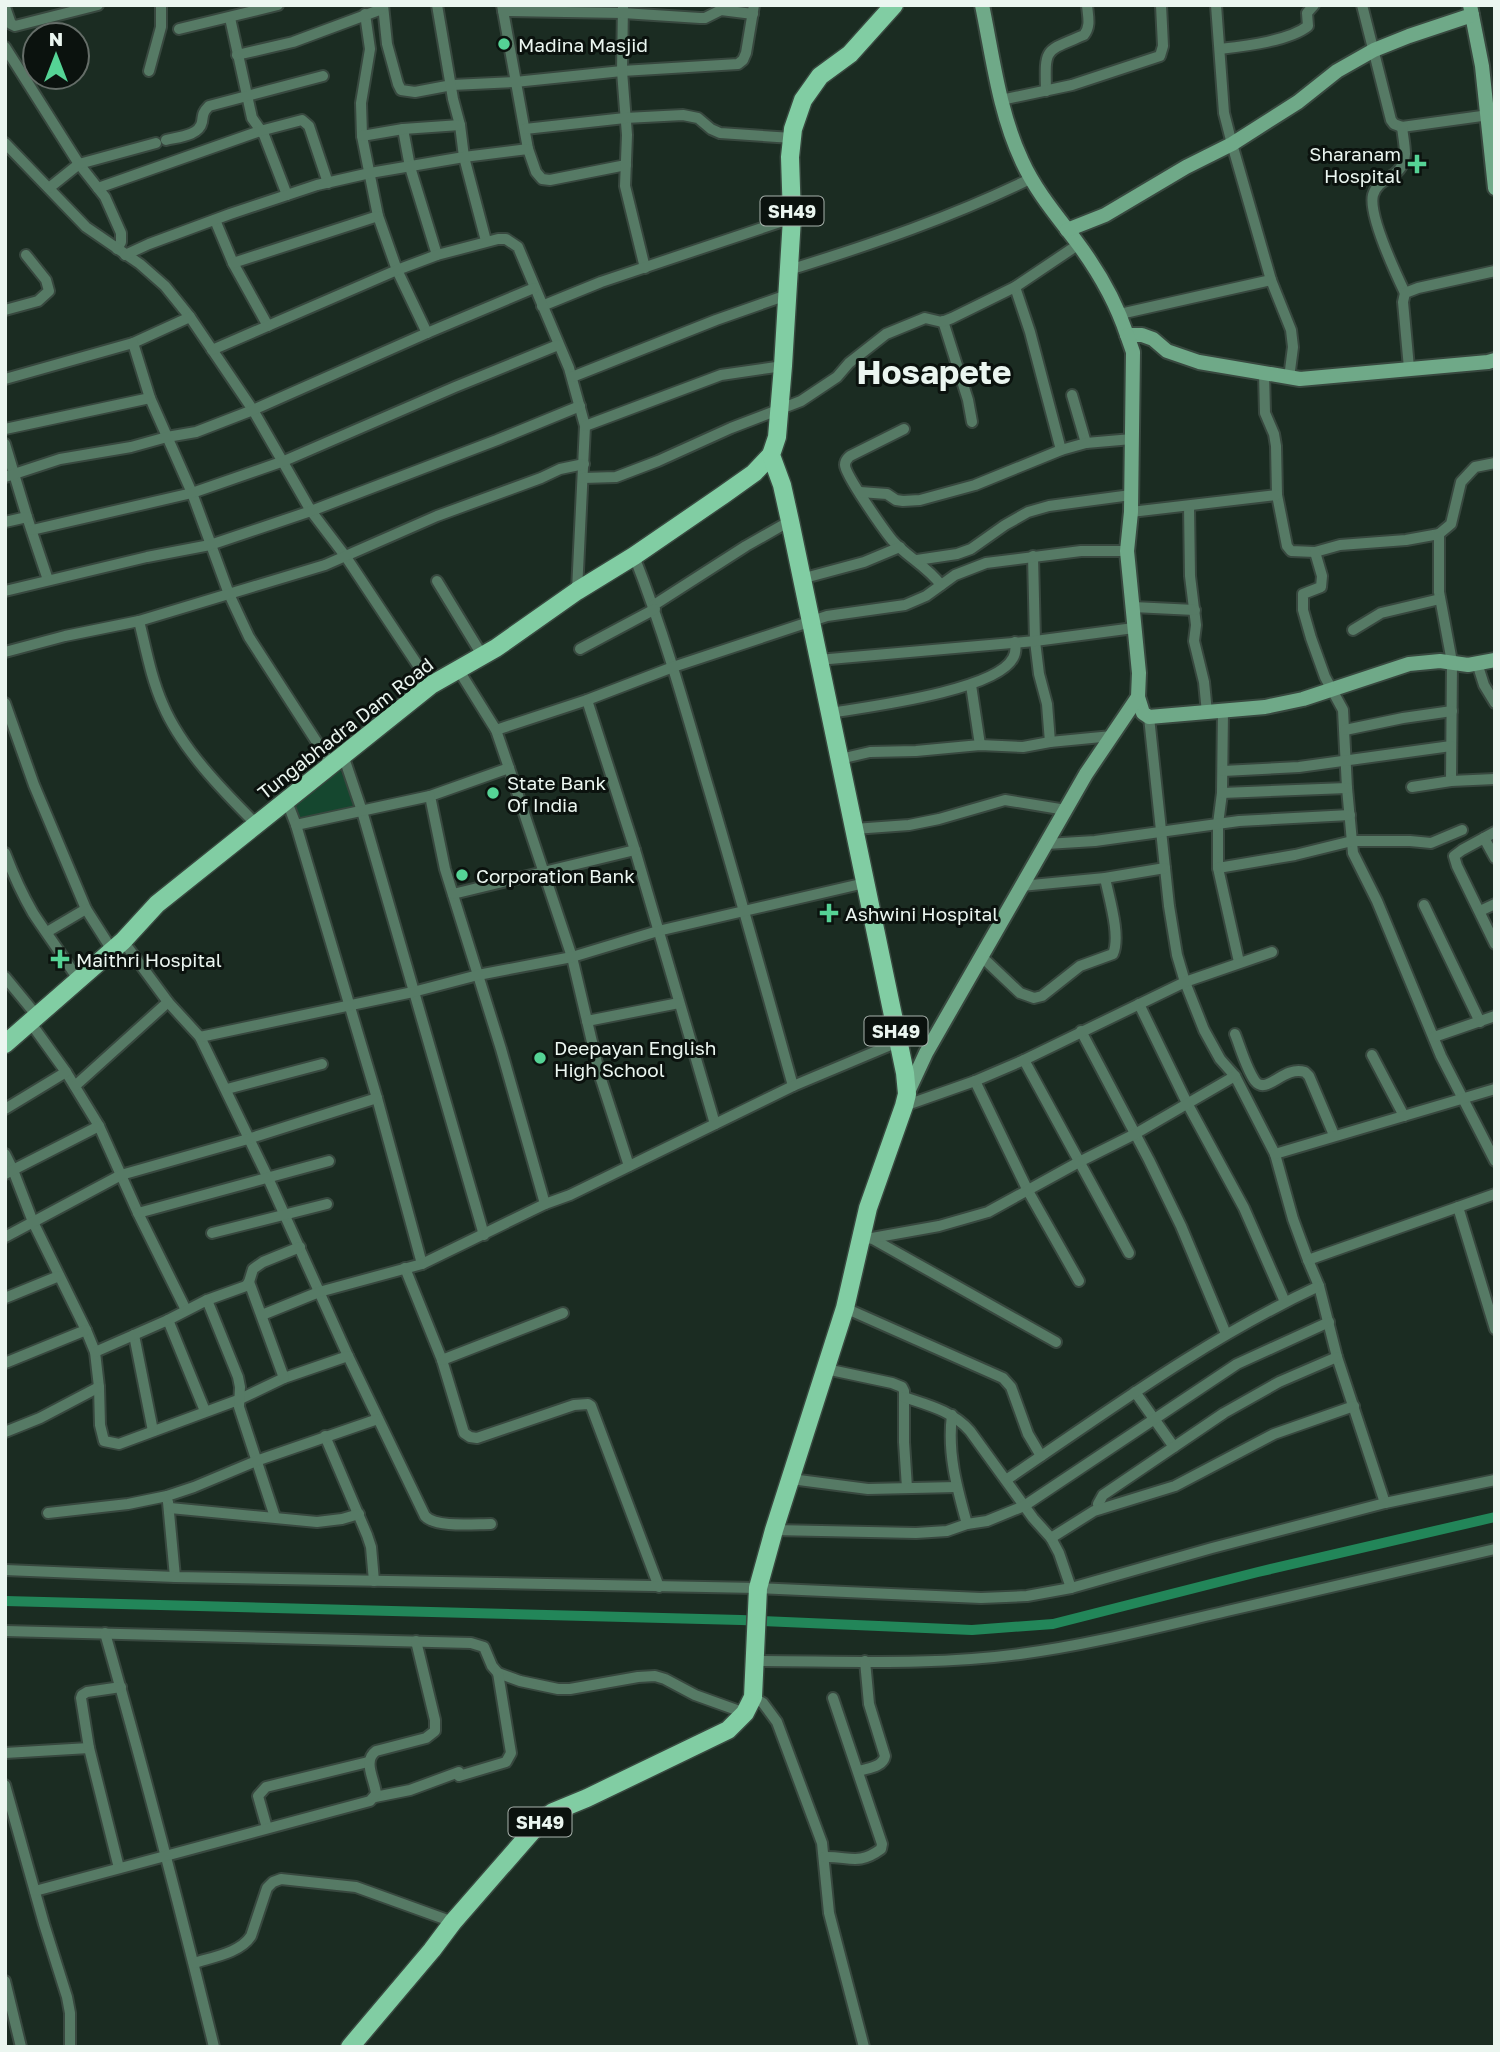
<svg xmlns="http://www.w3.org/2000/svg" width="1500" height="2052" font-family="'Golos Text',sans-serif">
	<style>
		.green { fill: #15472f }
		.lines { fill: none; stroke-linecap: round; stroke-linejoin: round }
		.canal { stroke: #228659; stroke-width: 10 }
		.street-casing { stroke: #38483f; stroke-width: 14 }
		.secondary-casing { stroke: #38483f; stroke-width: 18 }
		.primary-casing { stroke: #38483f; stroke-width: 21 }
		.street { stroke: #567a65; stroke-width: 10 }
		.secondary { stroke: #6fa988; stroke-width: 14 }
		.primary { stroke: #81cda3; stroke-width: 18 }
		.poi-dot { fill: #55d395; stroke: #0b120e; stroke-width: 2.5 }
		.labels { text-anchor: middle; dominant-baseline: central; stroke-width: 6; stroke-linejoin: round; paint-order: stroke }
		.shield { fill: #0b120e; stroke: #a8b2ac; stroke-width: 2 }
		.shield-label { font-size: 18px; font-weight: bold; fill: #ebf6f0 }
		.poi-label { font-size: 19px; fill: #ebf6f0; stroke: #0b120e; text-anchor: start }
		.street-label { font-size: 19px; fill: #ebf6f0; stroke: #0b120e }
		.town-label { font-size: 33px; font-weight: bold; fill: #ebf6f0; stroke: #0b120e }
	</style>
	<rect width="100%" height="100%" fill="#1b2c22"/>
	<polygon class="green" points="339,767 357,808 301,821 295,806"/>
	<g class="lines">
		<polyline class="canal" points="5,1601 741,1620 972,1630 1053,1624 1258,1572 1495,1517"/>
		<g class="street-casing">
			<g id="street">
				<polyline points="383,5 387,44 398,84 401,90 415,92 452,85 515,82 622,71 738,64 743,60 746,53 754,5"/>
				<polyline points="437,5 453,99 460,125 464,157 486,241"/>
				<polyline points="502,5 528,149 536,172 542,179 550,180 626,165"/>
				<polyline points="623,5 622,71 627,135 625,186 645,268"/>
				<polyline points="1216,5 1224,113 1232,144 1271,280 1291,330 1293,347 1289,378"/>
				<polyline points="1362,5 1391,120 1394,124 1402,127 1489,115"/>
				<polyline points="5,7 11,24 15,26 98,5"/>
				<polyline points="503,11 623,13 700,18 705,18 721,10 753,14"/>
				<polyline points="365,14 370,49 361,103 362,136 378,216 397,270 427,333"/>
				<polyline points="230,18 252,118 264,135 287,195"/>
				<polyline points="179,29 278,5"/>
				<polyline points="5,47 79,164 105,197 121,233 121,242 117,249"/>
				<path d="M1220,49c25,-3 69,-8 88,-23l-1,-13 7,-8"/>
				<polyline points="237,55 293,42 382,9"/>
				<polyline points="149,71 161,27 161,5"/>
				<path d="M1046,91c-1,-44 -2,-39 38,-56 7,-9 4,-18 3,-30"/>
				<polyline points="1001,100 1072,85 1160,56 1163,46 1161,5"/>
				<path d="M1402,127c1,9 3,18 3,27 -2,26 -26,21 -32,41 -5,20 23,79 32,98"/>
				<polyline points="403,129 410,167 437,255"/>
				<polyline points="525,129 625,118 683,115 698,118 711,129 720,133 792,138"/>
				<polyline points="362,136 403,129 460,125"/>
				<path d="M166,140c12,-3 33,-4 36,-18 1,-8 1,-10 7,-16l114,-30"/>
				<polyline points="5,143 86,227 140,264 165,286 190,317 253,410 311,511 346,557 431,685"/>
				<polyline points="49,188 79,164 156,143"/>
				<polyline points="98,188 260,131 302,120 309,126 328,183"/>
				<polyline points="215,220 233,263 268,326"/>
				<polyline points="125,255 149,244 230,214 317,185 370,173 464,157 528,149"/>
				<polyline points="233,263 378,216"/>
				<path d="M789,270c84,-26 163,-53 243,-92"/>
				<polyline points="1015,287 1030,332 1061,450"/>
				<polyline points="542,306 601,282 792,218"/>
				<polyline points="5,310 38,301 49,291 46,280 26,255"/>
				<polyline points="1120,314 1271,280"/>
				<polyline points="943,321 968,400 972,422"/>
				<polyline points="212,350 397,270 437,255 498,239 506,239 518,247 569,368 585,426 577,591"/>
				<polyline points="1409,368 1403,302 1405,293 1418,288 1495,271"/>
				<polyline points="1264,373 1265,413 1274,434 1276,446 1277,495 1287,546 1291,551 1315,552 1340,545 1406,540 1439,534 1451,524 1461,482 1475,467 1495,463"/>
				<polyline points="572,377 716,320 787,295"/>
				<polyline points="5,379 133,343 190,317"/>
				<polyline points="1072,395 1086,443"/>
				<polyline points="150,398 192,493 229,594 249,637 331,764"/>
				<polyline points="585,426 721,375 783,366"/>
				<polyline points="5,429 150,398 133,343"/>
				<path d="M904,429l-54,27c-3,3 -5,4 -5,9 0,10 39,65 47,75 15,17 35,26 49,45"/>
				<polyline points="5,444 27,517 48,580"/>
				<polyline points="5,477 60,459 131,447 167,437 196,432 253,410 427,333 534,288"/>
				<polyline points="583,478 616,477 658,461 731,428 801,401 837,377 849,363 886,334 925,318 942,322 952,318 1015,287 1079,244"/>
				<polyline points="860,492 887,494 896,500 903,501 920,500 975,485 1061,450 1086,443 1132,439"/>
				<polyline points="1189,506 1190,576 1196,625 1194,641 1204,682 1207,713"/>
				<polyline points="1131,512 1277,495"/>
				<polyline points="5,522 27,517"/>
				<polyline points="32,530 192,493 284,461 455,387 558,345"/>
				<polyline points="1439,534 1439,592 1452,662 1451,781"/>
				<polyline points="1315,552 1322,576 1321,587 1303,594 1303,610 1311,638 1325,677 1343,710 1347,788 1353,853 1377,901 1441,1056 1495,1161"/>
				<path d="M634,556c28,71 49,144 70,217 31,104 60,209 89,313"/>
				<polyline points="1033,556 1035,641 1039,674 1047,704 1050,742"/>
				<polyline points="917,560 957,554 971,549 1005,525 1028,512 1049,506 1131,495"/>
				<polyline points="801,579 864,562 900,547"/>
				<polyline points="437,581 482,655"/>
				<polyline points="5,591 147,557 210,545 311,511 497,440 580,406"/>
				<polyline points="654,605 746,546 790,521"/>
				<polyline points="1133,607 1195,610"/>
				<path d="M139,621c7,28 12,57 24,84 18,43 60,86 93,119"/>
				<polyline points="1353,630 1381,613 1440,599"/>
				<polyline points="580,649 655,609"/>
				<polyline points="5,652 65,636 139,621 325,565 437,516 541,478 560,469 584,464"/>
				<polyline points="818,660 1035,641 1134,628"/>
				<polyline points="1477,663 1484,685 1495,703"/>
				<polyline points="458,669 496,730 509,768 572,957 600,1076 629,1166"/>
				<polyline points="971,685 980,745"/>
				<polyline points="587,700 635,850 715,1124"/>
				<polyline points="5,703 34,785 86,909 112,950"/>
				<polyline points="1223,711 1222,793 1218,824 1218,868 1239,962"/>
				<path d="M830,713c36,-6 166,-22 183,-55 3,-5 3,-10 2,-16"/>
				<polyline points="1149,717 1169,906 1177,955 1185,982 1204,1030 1220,1059 1235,1076 1275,1154 1293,1219 1308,1260 1319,1286 1337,1357 1385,1503"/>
				<polyline points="496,730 587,700 673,667 827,616 905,605 926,596 955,575 986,563 1081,551 1127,551"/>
				<polyline points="1345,730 1403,718 1452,711"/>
				<polyline points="343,755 362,811 484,1235"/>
				<polyline points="840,759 870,752 916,751 980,745 1023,747 1050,742 1112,736"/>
				<polyline points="509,768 430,796 445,869 501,1049 545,1204"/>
				<polyline points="1223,771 1299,767 1451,746"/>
				<polyline points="1412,787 1451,781 1495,779"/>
				<polyline points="1222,793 1347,788"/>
				<polyline points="286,799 296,825 377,1098 422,1264"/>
				<polyline points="296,825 430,796"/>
				<polyline points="854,829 909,825 939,819 1005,800 1066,810"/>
				<polyline points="1495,832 1462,850 1454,856 1457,866 1495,944"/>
				<polyline points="1484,838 1495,858"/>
				<polyline points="1046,844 1095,841 1239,821 1350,815"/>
				<path d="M5,853c8,21 17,41 28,60 15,23 31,44 46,68"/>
				<polyline points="1218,868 1295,855 1352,841 1410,841 1431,843 1462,830"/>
				<polyline points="1021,886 1105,878 1165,868"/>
				<polyline points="453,894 635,850"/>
				<polyline points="1424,905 1480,1022"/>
				<polyline points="1480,911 1495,904"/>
				<polyline points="47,932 86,909"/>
				<path d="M123,941l45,61 32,35 68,141 80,178 77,160c11,12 49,8 66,8"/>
				<path d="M982,957l38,36 14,5 8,-2 38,-30 33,-12c8,-18 -4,-56 -8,-76"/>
				<polyline points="5,977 37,1016"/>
				<polyline points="1139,1004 1187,1103 1244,1208 1285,1302"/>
				<polyline points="587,1021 679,1003"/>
				<polyline points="30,1022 66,1072 99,1126 138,1213 186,1310"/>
				<polyline points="1081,1031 1149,1160 1181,1226 1226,1334"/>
				<path d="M1235,1034c6,15 11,34 20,47 12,15 28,-16 50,-9l4,4 25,59"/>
				<polyline points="200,1037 413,992 478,975 572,957 658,931 865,883"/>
				<polyline points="1434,1037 1495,1016"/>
				<polyline points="1372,1055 1404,1116"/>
				<polyline points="1024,1060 1129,1253"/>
				<polyline points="975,1081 1028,1191 1079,1281"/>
				<polyline points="75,1086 168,1002"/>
				<polyline points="227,1089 322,1064"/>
				<polyline points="904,1106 975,1081 1024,1060 1185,982 1272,952"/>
				<polyline points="5,1109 66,1072"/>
				<polyline points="5,1154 13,1170 33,1222 86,1330 95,1352 99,1387 100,1425 104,1441 119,1444 238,1400 284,1378 348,1356"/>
				<polyline points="1275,1154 1495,1089"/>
				<polyline points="5,1174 99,1126"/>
				<polyline points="1458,1207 1495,1329"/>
				<polyline points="138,1213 329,1161"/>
				<polyline points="212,1233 327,1204"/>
				<polyline points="5,1237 121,1175 248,1139 377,1098"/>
				<polyline points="871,1238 1056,1342"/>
				<polyline points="861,1240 939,1226 988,1212 1079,1162 1135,1134 1235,1076"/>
				<polyline points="1308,1260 1495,1194"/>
				<polyline points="405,1268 442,1360 464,1433 470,1437 477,1438 574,1405 588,1404 591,1406 659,1587"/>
				<polyline points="249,1282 284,1378"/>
				<polyline points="5,1298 59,1276"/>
				<polyline points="207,1300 246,1286 249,1282 253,1269 263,1262 300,1247"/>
				<polyline points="845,1308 1003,1378 1011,1387 1028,1434 1041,1456"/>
				<polyline points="262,1315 319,1292 422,1264 545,1204 570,1195 793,1086 898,1042"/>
				<polyline points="168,1320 205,1411"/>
				<polyline points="134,1335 153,1431"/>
				<polyline points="95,1352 168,1320 207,1300 238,1377 240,1387 239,1407 275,1517"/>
				<polyline points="442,1360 563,1313"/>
				<polyline points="5,1363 86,1330"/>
				<polyline points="826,1369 892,1383 902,1387 904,1391 904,1442 907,1488"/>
				<polyline points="1135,1392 1174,1447"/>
				<path d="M904,1397c24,8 49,14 66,34l63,87 18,20 8,15 12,35"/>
				<path d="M952,1415c-5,38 5,73 15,109"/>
				<polyline points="5,1432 40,1418 99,1387"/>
				<polyline points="325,1436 367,1535 371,1547 374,1581"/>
				<polyline points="791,1479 868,1489 957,1487"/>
				<path d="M1006,1480c102,-69 201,-142 313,-194"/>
				<polyline points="168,1502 175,1577"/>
				<polyline points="170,1508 317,1522 342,1519 359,1514"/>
				<polyline points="1099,1509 1098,1504 1103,1495 1224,1413 1279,1382 1337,1357"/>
				<polyline points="48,1513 128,1504 167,1496 194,1487 256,1461 378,1419"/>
				<polyline points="774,1530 916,1533 947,1531 967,1524 987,1521 1024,1506 1237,1364 1329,1322"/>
				<polyline points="1051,1538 1094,1511 1175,1486 1274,1434 1354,1406"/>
				<polyline points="5,1570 175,1577 758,1588 981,1598 1027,1596 1071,1588 1212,1548 1385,1503 1495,1480"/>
				<polyline points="5,1631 471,1643 484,1647 492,1666 498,1673 520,1681 558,1689 570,1689 638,1677 655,1676 665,1679 695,1695 745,1713"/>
				<path d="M105,1633c39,137 75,275 109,414"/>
				<path d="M755,1661c88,0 177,5 265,-7 69,-9 138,-27 207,-43 89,-21 178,-42 268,-62"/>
				<polyline points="753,1697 763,1703 777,1722 822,1843 829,1913 864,2047"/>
				<polyline points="5,1753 89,1748"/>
				<path d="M859,1771c9,-3 24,-4 26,-15l-16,-52 -4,-43"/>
				<polyline points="459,1776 506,1762 511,1753 498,1673"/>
				<polyline points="5,1785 44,1924 67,1997 70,2013 70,2047"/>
				<polyline points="375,1797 410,1790 459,1772"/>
				<polyline points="267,1828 258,1796 266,1787 368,1762"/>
				<path d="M824,1857c25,-1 34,9 57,-8l1,-5 -49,-146"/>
				<polyline points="119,1868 89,1748 81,1698 82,1695 87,1692 121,1687"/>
				<path d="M35,1891l335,-90 6,-7c-1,-14 -14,-33 0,-43l50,-13 9,-7v-11l-19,-79"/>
				<path d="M194,1963c19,-6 46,-10 57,-27l16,-48 6,-6 8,-3 75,8 97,35"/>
				<polyline points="5,1981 21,2047"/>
			</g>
		</g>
		<g class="secondary-casing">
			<g id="secondary">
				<path d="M982,5c11,53 17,107 40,156 13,29 35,55 54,80 21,28 40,61 51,94h15l11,4 14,12 32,11 101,17 188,-17 7,-2"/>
				<polyline points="1470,5 1482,66 1495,188"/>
				<polyline points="1067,230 1105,215 1186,167 1232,144 1298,102 1337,71 1374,50 1409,36 1472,15"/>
				<polyline points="1138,697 1143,713 1149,717 1265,707 1303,699 1409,664 1440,661 1468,665 1495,660"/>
				<polyline points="907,1094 926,1053 1086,774 1138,697 1139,673 1127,551 1131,512 1133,352 1127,335"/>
			</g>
		</g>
		<g class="primary-casing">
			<g id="primary">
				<polyline points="5,1044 123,941 157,904 431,685 496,648 577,591 634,556 723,495 754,473 771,455"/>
				<polyline points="350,2047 432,1950 453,1922 542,1820 553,1812 587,1798 728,1730 745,1713 753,1697 758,1588 774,1530 845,1308 868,1208 904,1106 907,1094 905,1073 790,521 782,485 771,455 777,437 783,366 792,218 790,157 793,129 803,100 820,76 850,54 894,5"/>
			</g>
		</g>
		<use href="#street" class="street"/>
		<use href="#secondary" class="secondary"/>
		<use href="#primary" class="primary"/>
	</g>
	<g class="poi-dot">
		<circle cx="504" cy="44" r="7"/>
		<path d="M1413.5 153.5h7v7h7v7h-7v7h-7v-7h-7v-7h7z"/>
		<circle cx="493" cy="793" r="7"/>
		<circle cx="462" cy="875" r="7"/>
		<path d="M825.5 902.5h7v7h7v7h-7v7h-7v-7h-7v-7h7z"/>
		<path d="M56.5 948.5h7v7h7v7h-7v7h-7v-7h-7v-7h7z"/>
		<circle cx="540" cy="1058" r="7"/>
	</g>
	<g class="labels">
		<g class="shield">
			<rect x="760.5" y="196.5" width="63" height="29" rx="5"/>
			<rect x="864.5" y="1016.5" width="63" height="29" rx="5"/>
			<rect x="508.5" y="1807.5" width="63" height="29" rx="5"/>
		</g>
		<g class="shield-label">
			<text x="792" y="211">SH49</text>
			<text x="896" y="1031">SH49</text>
			<text x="540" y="1822">SH49</text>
		</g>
		<g class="poi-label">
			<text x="518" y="44">Madina Masjid</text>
			<text x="1401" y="153" text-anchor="end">Sharanam<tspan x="1401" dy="22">Hospital</tspan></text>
			<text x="507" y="782">State Bank<tspan x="507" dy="22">Of India</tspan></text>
			<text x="476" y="875">Corporation Bank</text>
			<text x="845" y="913">Ashwini Hospital</text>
			<text x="76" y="959">Maithri Hospital</text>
			<text x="554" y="1047">Deepayan English<tspan x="554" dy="22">High School</tspan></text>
		</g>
		<g class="street-label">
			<text transform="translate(345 728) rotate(-38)">Tungabhadra Dam Road</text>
		</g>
		<g class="town-label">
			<text x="934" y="371">Hosapete</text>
		</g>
	</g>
	<rect width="1500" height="2052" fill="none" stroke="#ebf6f0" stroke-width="14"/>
	<g transform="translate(56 56)"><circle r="33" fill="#0b120e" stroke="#656d68" stroke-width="2"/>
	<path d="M0-5L12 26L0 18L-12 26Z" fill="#55d395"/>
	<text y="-10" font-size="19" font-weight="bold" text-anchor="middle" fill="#ebf6f0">N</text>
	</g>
</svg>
